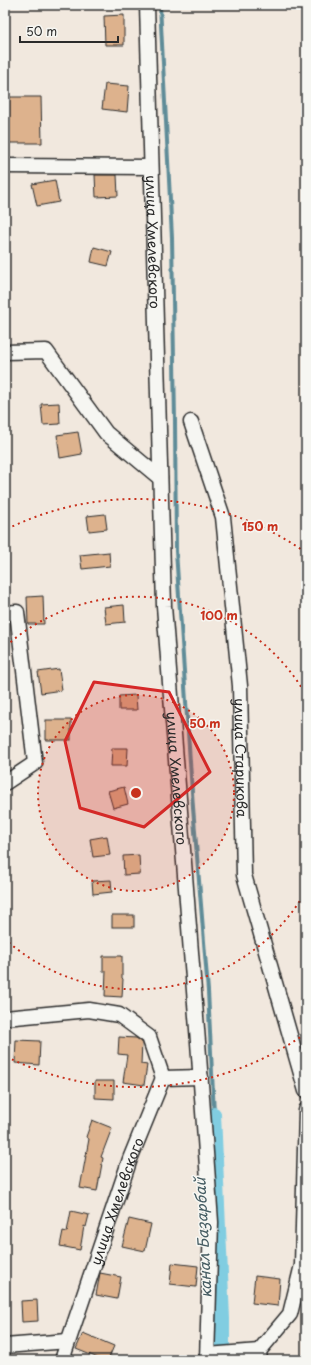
<svg xmlns="http://www.w3.org/2000/svg" width="311" height="1365" font-family="'Playpen Sans',sans-serif">
	<style>
		.lines { fill: none; stroke-linecap: round; stroke-linejoin: round }
		.stream { stroke: #5f8c98; stroke-width: 4 }
		.canal { stroke: #81cde1; stroke-width: 14 }
		.building { fill: #ddb28d; stroke: #2b2b2b }
		.minor-casing { stroke: #2b2b2b; stroke-width: 17 }
		.minor { stroke: #f6f6f2; stroke-width: 14 }
		.marked { fill: #d62828; fill-opacity: 0.2; stroke: #d62828; stroke-width: 3; stroke-linejoin: round }
		.ring { fill: none; stroke: #c8321e; stroke-width: 2; stroke-dasharray: 2 4 }
		.labels { text-anchor: middle; dominant-baseline: central; stroke-width: 3; stroke-linejoin: round; paint-order: stroke }
		.street-label { font-size: 14px; fill: #2b2b2b; stroke: #f6f6f2 }
		.water-label { font-size: 15px; font-style: italic; fill: #455c62; stroke: #f6f6f2 }
		.centre { fill: #c8321e; stroke: #f6f6f2; stroke-width: 2 }
		.ring-label { font-size: 12px; text-anchor: middle; font-weight: bold; fill: #c8321e; stroke: #f6f6f2; stroke-width: 3; stroke-linejoin: round; paint-order: stroke }
	</style>
	<rect width="100%" height="100%" fill="#f1e8de"/>
	<filter id="ink" filterUnits="userSpaceOnUse"><feTurbulence type="fractalNoise" baseFrequency=".025" numOctaves="2"/><feDisplacementMap in="SourceGraphic" scale="8" xChannelSelector="R" yChannelSelector="G"/><feConvolveMatrix kernelMatrix="1 2 1 2 8 2 1 2 1" color-interpolation-filters="sRGB"/></filter>
	<g filter="url(#ink)">
		<g class="lines">
			<polyline class="stream" points="160,5 172,238 175,421 176,551 193,807 208,991 214,1114"/>
			<polyline class="canal" points="214,1114 223,1319 223,1360"/>
		</g>
		<g class="building">
			<polygon points="124,15 124,45 105,45 104,16"/>
			<polygon points="105,84 129,86 127,112 102,109"/>
			<polygon points="5,97 41,97 42,143 5,143"/>
			<polygon points="95,175 117,175 118,196 96,197"/>
			<polygon points="55,180 59,202 37,206 32,184"/>
			<polygon points="94,247 112,252 108,266 91,262"/>
			<polygon points="59,403 60,424 43,425 41,404"/>
			<polygon points="78,432 82,454 60,458 57,435"/>
			<polygon points="105,514 107,529 89,531 87,516"/>
			<polygon points="109,552 110,566 82,569 80,555"/>
			<polygon points="43,596 44,624 28,624 27,597"/>
			<polygon points="124,605 125,622 106,624 104,607"/>
			<polygon points="59,669 62,690 41,693 38,672"/>
			<polygon points="136,695 137,710 119,710 119,696"/>
			<rect x="46" y="720" width="25" height="20"/>
			<polygon points="112,748 128,748 127,766 111,766"/>
			<polygon points="124,787 128,804 113,808 108,791"/>
			<polygon points="107,836 110,855 93,857 90,839"/>
			<polygon points="139,855 140,874 124,875 123,856"/>
			<polygon points="111,880 112,892 93,894 92,881"/>
			<rect x="112" y="915" width="22" height="12"/>
			<polygon points="103,956 122,956 122,978 123,979 122,997 105,996 106,971 103,971"/>
			<polygon points="119,1037 136,1038 142,1042 141,1064 147,1065 144,1085 123,1082 127,1055 118,1054"/>
			<polygon points="16,1040 40,1041 39,1065 15,1063"/>
			<polygon points="95,1081 114,1081 114,1099 95,1098"/>
			<polygon points="92,1120 112,1128 101,1157 103,1158 97,1191 80,1188 89,1139 86,1137"/>
			<polygon points="71,1211 89,1215 86,1227 84,1226 80,1250 60,1246 63,1231 67,1232"/>
			<polygon points="129,1219 151,1224 145,1251 122,1246"/>
			<polygon points="172,1263 198,1266 196,1287 170,1284"/>
			<polygon points="100,1273 121,1277 117,1299 96,1295"/>
			<polygon points="255,1276 280,1279 278,1306 252,1303"/>
			<polygon points="37,1300 38,1321 22,1322 21,1301"/>
			<polygon points="83,1333 114,1346 108,1360 103,1360 76,1349"/>
		</g>
		<g class="lines">
			<g class="minor-casing">
				<g id="minor">
					<path id="s1" d="M147,5l17,601 34,436 13,180 -4,138"/>
					<polyline points="5,166 151,167"/>
					<polyline points="5,352 46,351 106,433 160,478"/>
					<path id="s2" d="M191,422l32,95 17,169 4,189 62,216"/>
					<polyline points="5,613 17,612 35,763 5,783"/>
					<polyline points="5,1018 89,1010 119,1015 149,1037 163,1078"/>
					<polyline points="5,1346 68,1341"/>
					<polyline points="207,1355 259,1351"/>
					<path id="s3" d="M62,1360l68,-201 33,-81 38,-1"/>
					<polyline points="260,1360 259,1351 290,1314 302,1265 306,1110"/>
				</g>
			</g>
			<use href="#minor" class="minor"/>
		</g>
	</g>
	<path class="marked" d="M94,682l75,10 41,80 -66,55 -64,-19 -15,-67z"/>
	<circle cx="136" cy="793" r="98" fill="#c8321e" fill-opacity=".12"/>
	<g class="ring">
		<circle cx="136" cy="793" r="98"/>
		<path d="M306 891A196 196 0 0 1 6 940M6 646A196 196 0 0 1 306 695"/>
		<path d="M305 1034A294 294 0 0 1 7 1057M7 529A294 294 0 0 1 305 552"/>
	</g>
	<g class="labels">
		<g class="street-label">
			<text stroke="none"><textPath href="#s1" startOffset="237">улица Хмелевского</textPath></text>
			<text stroke="none"><textPath href="#s2" startOffset="342">улица Старикова</textPath></text>
			<text stroke="none"><textPath href="#s1" startOffset="774">улица Хмелевского</textPath></text>
			<text stroke="none"><textPath href="#s3" startOffset="168">улица Хмелевского</textPath></text>
		</g>
		<g class="water-label">
			<text transform="translate(202 1238) rotate(-93)">канал Базарбай</text>
		</g>
	</g>
	<circle cx="136" cy="793" r="6" class="centre"/>
	<g class="ring-label">
		<text x="260" y="531">150 m</text>
		<text x="219" y="620">100 m</text>
		<text x="205" y="728">50 m</text>
	</g>
	<rect width="311" height="1365" fill="none" stroke="#f6f6f2" stroke-width="20"/>
	<rect x="10" y="10" width="291" height="1345" fill="none" stroke="#2b2b2b" stroke-width="1.5" filter="url(#ink)"/>
	<path d="M20 36v6h98v-6" fill="none" stroke="#2b2b2b" stroke-width="2"/>
	<text x="26" y="36" font-size="12" fill="#2b2b2b" stroke="#f6f6f2" stroke-width="3" paint-order="stroke">50 m</text>
</svg>
